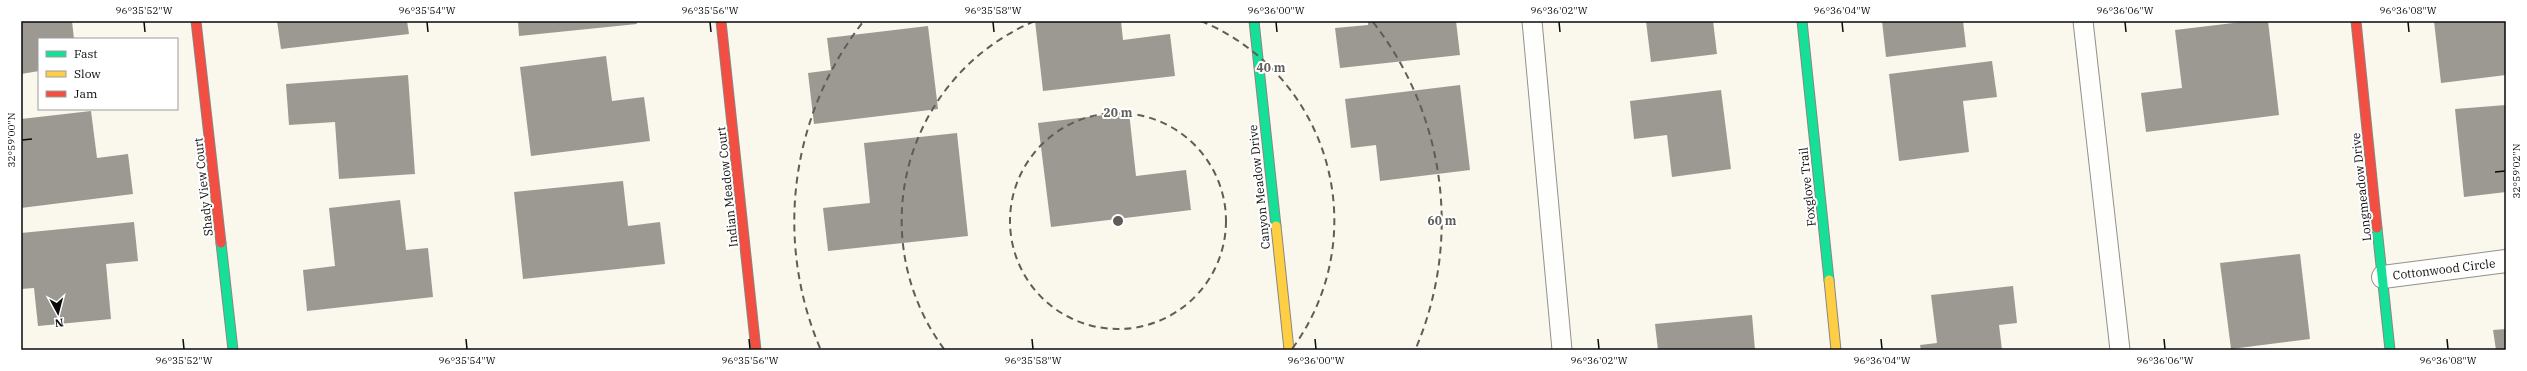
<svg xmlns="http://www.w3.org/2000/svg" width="2527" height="371" font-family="'IBM Plex Serif',serif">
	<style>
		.building { fill: #9c9993 }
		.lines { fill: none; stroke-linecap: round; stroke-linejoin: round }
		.lane-casing { stroke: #92918c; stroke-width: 21 }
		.street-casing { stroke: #92918c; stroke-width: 24 }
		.fast-casing { stroke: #898783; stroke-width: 11 }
		.slow-casing { stroke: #898783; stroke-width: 11 }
		.jam-casing { stroke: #898783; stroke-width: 11 }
		.lane { stroke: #fefefc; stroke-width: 19 }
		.street { stroke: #fefefc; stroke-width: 22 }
		.fast { stroke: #16e098; stroke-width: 9 }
		.slow { stroke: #ffcf43; stroke-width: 9 }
		.jam { stroke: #f24e42; stroke-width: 9 }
		.ticks { fill: none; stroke: #0a0a0a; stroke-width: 1.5 }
		.ring { fill: none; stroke: #5e5d59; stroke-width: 2; stroke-dasharray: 7 5 }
		.labels { text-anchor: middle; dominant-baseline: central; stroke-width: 4; stroke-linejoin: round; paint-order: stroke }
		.street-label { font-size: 12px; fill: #0a0a0a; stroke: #fff }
		.centre { fill: #5e5d59; stroke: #fff; stroke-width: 2 }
		.ring-label { font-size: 12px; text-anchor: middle; font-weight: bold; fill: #5e5d59; stroke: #fff; stroke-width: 4; stroke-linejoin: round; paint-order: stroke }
		.neatline { fill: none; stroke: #0a0a0a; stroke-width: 1.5 }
		.ticks-label { font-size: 10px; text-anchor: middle; fill: #0a0a0a }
	</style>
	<rect width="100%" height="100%" fill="#faf7ed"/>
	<g class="building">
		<polygon points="21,21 72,21 74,39 39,39 39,71 21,74"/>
		<polygon points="277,21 407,21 409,34 281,49"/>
		<polygon points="518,21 636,21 637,24 519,36"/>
		<polygon points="1035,21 1121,21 1123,40 1170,34 1175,76 1043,91"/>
		<polygon points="1368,21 1456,21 1460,55 1340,68 1335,28 1368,25"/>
		<polygon points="1646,21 1713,21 1717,54 1651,62"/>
		<polygon points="1882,21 1963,21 1966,47 1886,57"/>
		<polygon points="2250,21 2268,21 2279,115 2146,132 2141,93 2182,88 2175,30"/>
		<polygon points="2434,21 2506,21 2506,75 2441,83"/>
		<polygon points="928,26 938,109 814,124 808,73 831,70 827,38"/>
		<polygon points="606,56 612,101 644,97 650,141 531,156 520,67"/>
		<polygon points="1992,61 1997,97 1963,101 1969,152 1899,161 1889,74"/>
		<polygon points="408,75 415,174 339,179 335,122 289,125 286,84"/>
		<polygon points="1460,85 1470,170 1380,181 1376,145 1351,148 1345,99"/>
		<polygon points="1721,90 1731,169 1672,177 1667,135 1634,139 1630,101"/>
		<polygon points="2506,105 2506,192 2464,197 2455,109"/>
		<polygon points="91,111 97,158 128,154 133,194 21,208 21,119"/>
		<polygon points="1129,112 1136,176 1186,170 1191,210 1051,227 1038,123"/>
		<polygon points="957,133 968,236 828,251 823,208 870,203 864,143"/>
		<polygon points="623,181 628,226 660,222 665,264 523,279 514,192"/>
		<polygon points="400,200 406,250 428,248 433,297 307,311 303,270 335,266 329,208"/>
		<polygon points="134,222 138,261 106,264 111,319 38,326 34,288 21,289 21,233"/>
		<polygon points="2300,254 2310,339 2231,349 2220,263"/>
		<polygon points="2013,286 2017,323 1999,325 2002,350 1921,350 1920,345 1937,343 1931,295"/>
		<polygon points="1752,315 1755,350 1658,350 1655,324"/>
		<polygon points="2506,329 2506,350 2496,350 2493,330"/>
	</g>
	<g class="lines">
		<g class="lane-casing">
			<g id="lane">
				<polyline points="1532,21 1562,350"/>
				<polyline points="2083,21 2120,350"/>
			</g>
		</g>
		<g class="street-casing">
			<polyline id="street" points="2383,277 2506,261"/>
		</g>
		<g class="fast-casing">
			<g id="fast">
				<polyline points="1254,21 1276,226"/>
				<polyline points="1802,21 1829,280"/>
				<polyline points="2377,228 2390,350"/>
				<polyline points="221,243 233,350"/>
			</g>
		</g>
		<g class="slow-casing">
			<g id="slow">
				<polyline points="1276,226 1289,350"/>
				<polyline points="1829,280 1836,350"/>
			</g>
		</g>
		<g class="jam-casing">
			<g id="jam">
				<polyline points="196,21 221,243"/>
				<polyline points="721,21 756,350"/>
				<polyline points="2356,21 2377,228"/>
			</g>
		</g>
		<use href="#lane" class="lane"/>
		<use href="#street" class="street"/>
		<use href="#fast" class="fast"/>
		<use href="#slow" class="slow"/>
		<use href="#jam" class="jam"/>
	</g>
	<path class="ticks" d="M144,22l1,10M427,22l1,10M710,22l1,10M993,22l1,10M1276,22l1,10M1559,22l1,10M1842,22l1,10M2125,22l1,10M2408,22l1,10M22,140l10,-1M2495,172l10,-1M183,339l1,10M466,339l1,10M749,339l1,10M1032,339l1,10M1315,339l1,10M1598,339l1,10M1881,339l1,10M2164,339l1,10M2447,339l1,10"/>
	<g class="ring">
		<circle cx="1118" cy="221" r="108"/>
		<path d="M944 349A216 216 0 0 1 1035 21M1201 21A216 216 0 0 1 1292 349"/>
		<path d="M820 348A324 324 0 0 1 863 22M1373 22A324 324 0 0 1 1416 348"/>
	</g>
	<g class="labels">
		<g class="street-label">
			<text transform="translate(203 187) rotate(-96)">Shady View Court</text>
			<text transform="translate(727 187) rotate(-96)">Indian Meadow Court</text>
			<text transform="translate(1259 187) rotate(-96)">Canyon Meadow Drive</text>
			<text transform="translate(1807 187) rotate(-96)">Foxglove Trail</text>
			<text transform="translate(2361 187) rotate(-96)">Longmeadow Drive</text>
			<text transform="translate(2444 269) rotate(-7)">Cottonwood Circle</text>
		</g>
	</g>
	<circle cx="1118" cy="221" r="6" class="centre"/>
	<g class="ring-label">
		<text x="1271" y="72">40 m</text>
		<text x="1118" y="117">20 m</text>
		<text x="1442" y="225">60 m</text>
	</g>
	<rect width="2527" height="371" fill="none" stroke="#ffffff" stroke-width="44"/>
	<rect x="38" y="38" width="140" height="72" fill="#ffffff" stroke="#9d9d9d"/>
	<rect x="46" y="51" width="20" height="6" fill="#16e098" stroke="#9d9d9d"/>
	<text x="74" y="58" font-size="12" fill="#0a0a0a">Fast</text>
	<rect x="46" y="71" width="20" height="6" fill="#ffcf43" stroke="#9d9d9d"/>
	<text x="74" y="78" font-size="12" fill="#0a0a0a">Slow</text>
	<rect x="46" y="91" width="20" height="6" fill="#f24e42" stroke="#9d9d9d"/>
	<text x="74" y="98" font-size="12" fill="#0a0a0a">Jam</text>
	<g transform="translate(58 313) rotate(173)" stroke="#ffffff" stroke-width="3" paint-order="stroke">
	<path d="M0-3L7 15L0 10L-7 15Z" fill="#0a0a0a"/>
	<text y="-6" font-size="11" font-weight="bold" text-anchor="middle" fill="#0a0a0a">N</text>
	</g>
	<rect x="22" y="22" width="2483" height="327" class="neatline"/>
	<g class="ticks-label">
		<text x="144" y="14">96°35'52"W</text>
		<text x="427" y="14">96°35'54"W</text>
		<text x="710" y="14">96°35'56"W</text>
		<text x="993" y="14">96°35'58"W</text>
		<text x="1276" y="14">96°36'00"W</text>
		<text x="1559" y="14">96°36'02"W</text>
		<text x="1842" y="14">96°36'04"W</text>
		<text x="2125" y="14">96°36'06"W</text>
		<text x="2408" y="14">96°36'08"W</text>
		<text transform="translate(11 140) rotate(-90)" y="4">32°59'00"N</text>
		<text transform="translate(2516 171) rotate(-90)" y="4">32°59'02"N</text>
		<text x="184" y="364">96°35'52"W</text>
		<text x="467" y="364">96°35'54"W</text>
		<text x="750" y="364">96°35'56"W</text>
		<text x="1033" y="364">96°35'58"W</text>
		<text x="1316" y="364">96°36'00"W</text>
		<text x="1599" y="364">96°36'02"W</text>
		<text x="1882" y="364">96°36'04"W</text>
		<text x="2165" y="364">96°36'06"W</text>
		<text x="2448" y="364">96°36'08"W</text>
	</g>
</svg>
